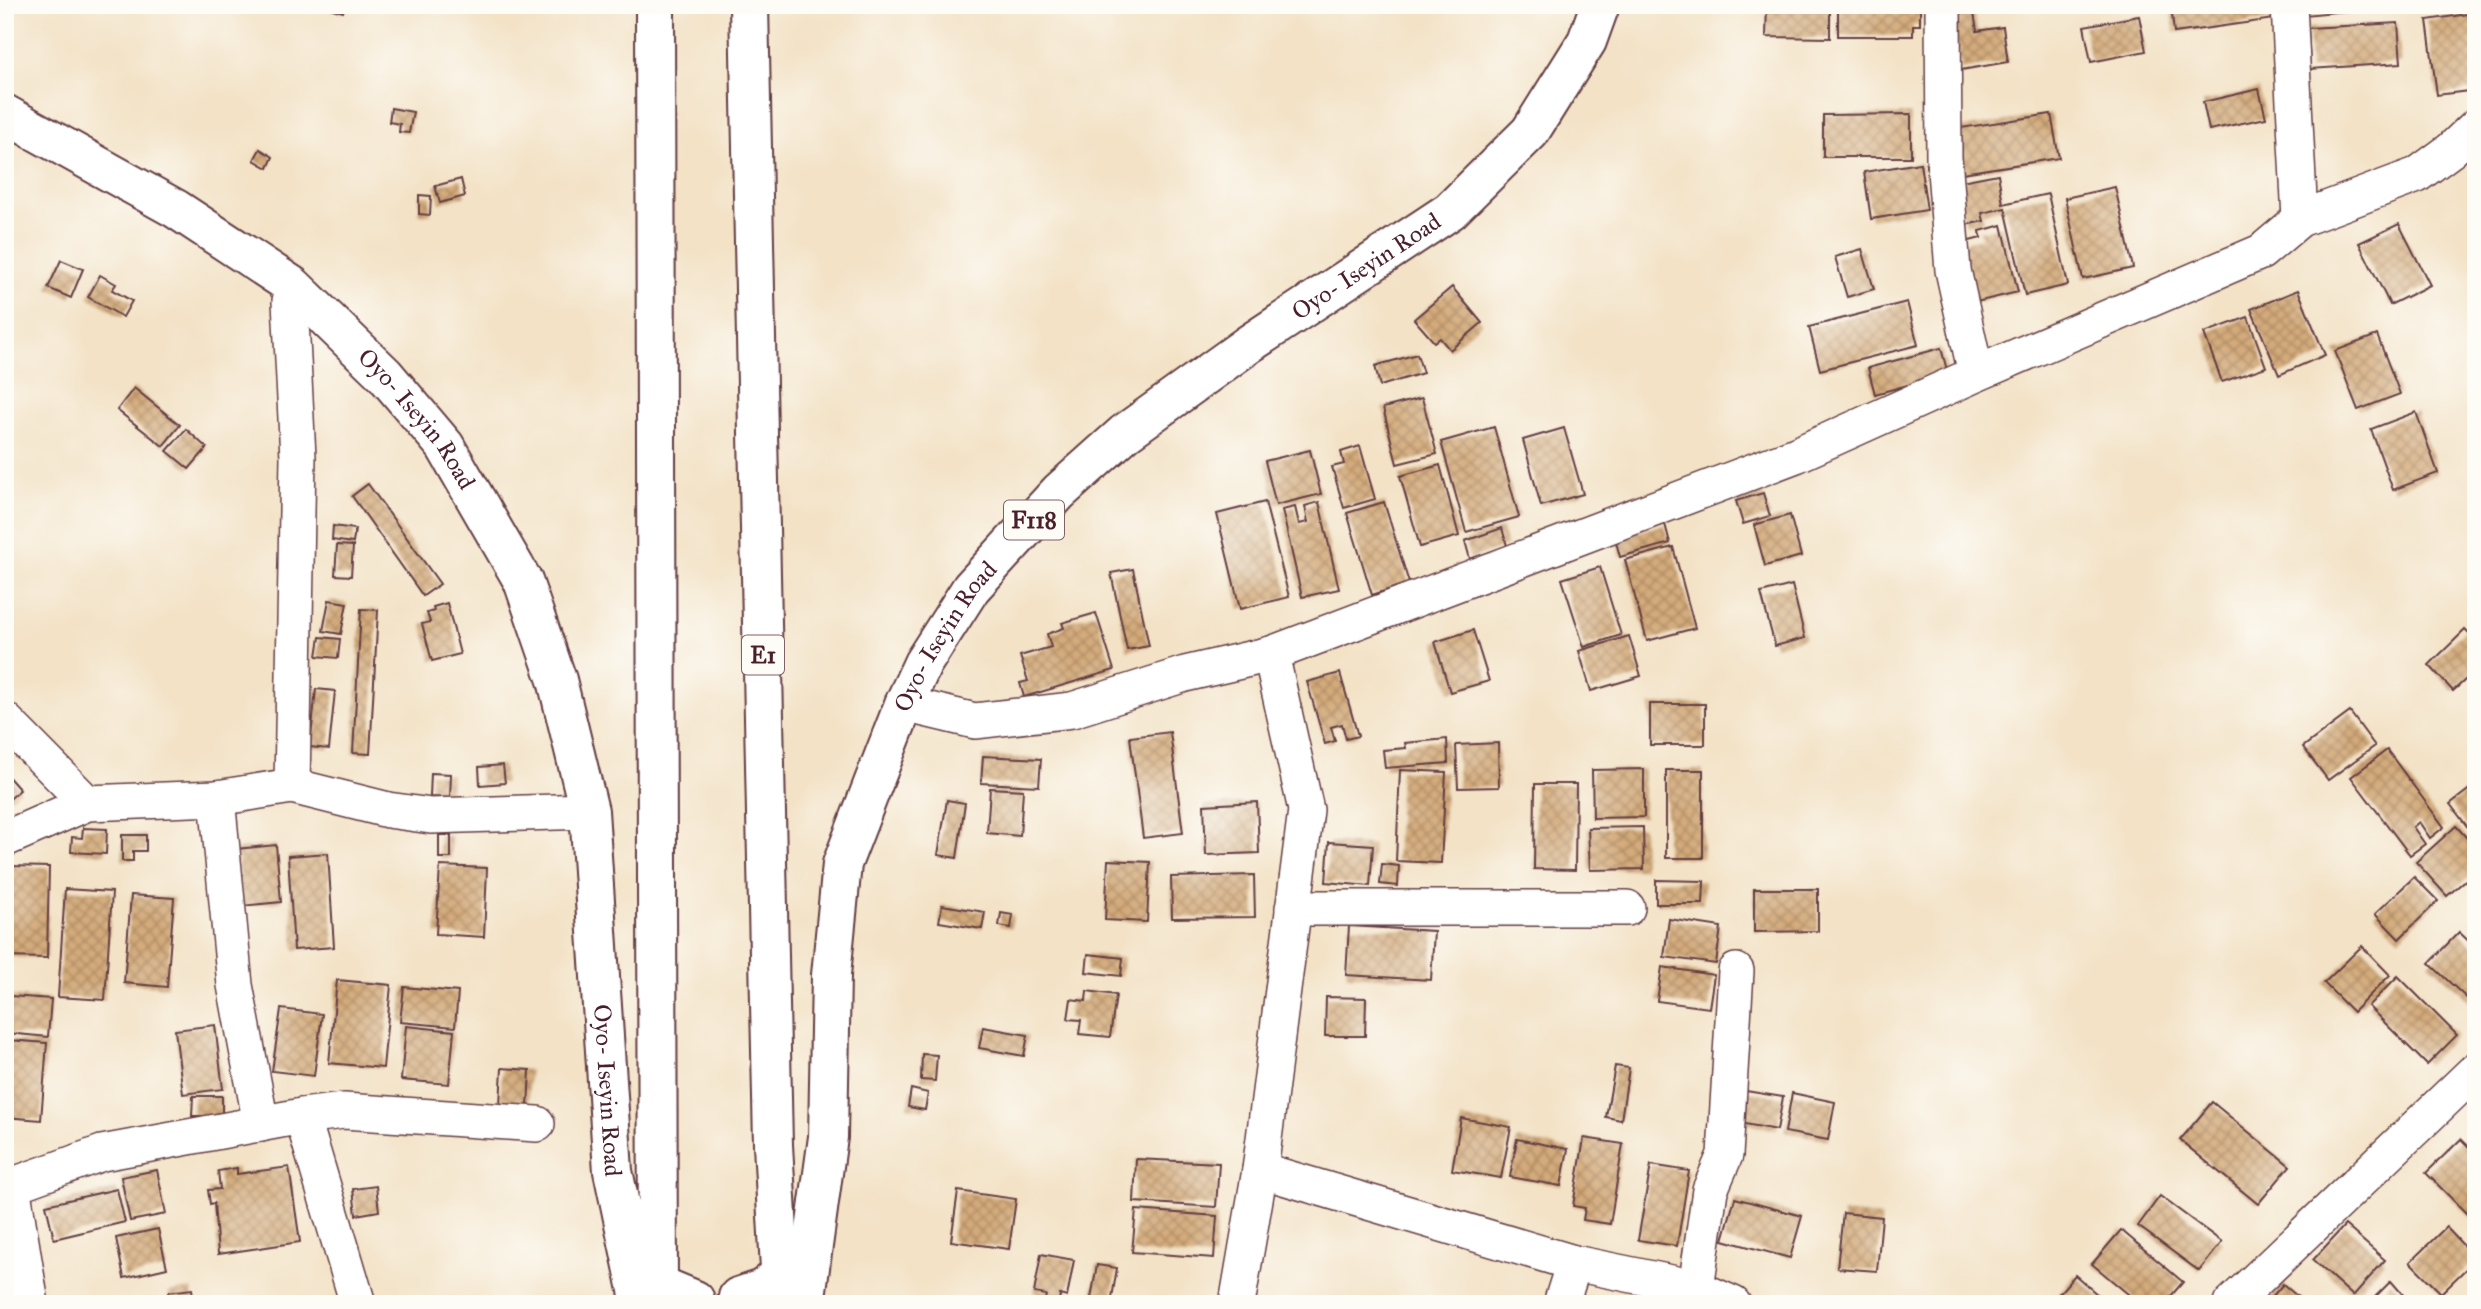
<svg xmlns="http://www.w3.org/2000/svg" width="2481" height="1309" font-family="'IM FELL Great Primer',serif">
	<style>
		.building { fill: url(#building-cross-hatch) }
		.lines { fill: none; stroke-linecap: round; stroke-linejoin: round }
		.minor-casing { stroke: #633c42; stroke-width: 38 }
		.major-casing { stroke: #633c42; stroke-width: 42 }
		.highway-casing { stroke: #633c42; stroke-width: 42 }
		.minor { stroke: #fff; stroke-width: 35 }
		.major { stroke: #fff; stroke-width: 38 }
		.highway { stroke: #fff; stroke-width: 38 }
		.labels { text-anchor: middle; dominant-baseline: central; stroke-width: 6; stroke-linejoin: round; paint-order: stroke }
		.shield { fill: #fdfcf7; stroke: #806168; stroke-width: 2 }
		.shield-label { font-size: 23px; font-weight: bold; fill: #4a1f2b }
		.street-label { font-size: 24px; fill: #4a1f2b; stroke: #fdfcf7 }
	</style>
	<defs>
		<pattern id="building-cross-hatch" width="8" height="8" patternUnits="userSpaceOnUse" patternTransform="scale(1.75)"><rect width="8" height="8" fill="#d4ab7b"/><path d="M0 0l8 8M0 8l8-8" fill="none" stroke="#ae8b65"/></pattern>
	</defs>
	<rect width="100%" height="100%" fill="#fdfcf7"/>
	<filter id="ink" filterUnits="userSpaceOnUse"><feTurbulence type="fractalNoise" baseFrequency=".0143" numOctaves="2"/><feDisplacementMap in="SourceGraphic" scale="14" xChannelSelector="R" yChannelSelector="G"/><feConvolveMatrix kernelMatrix="1 2 1 2 8 2 1 2 1" color-interpolation-filters="sRGB"/></filter>
	<filter id="wash" filterUnits="userSpaceOnUse"><feTurbulence type="fractalNoise" baseFrequency=".00686" numOctaves="4" result="noise"/><feDisplacementMap in="SourceGraphic" scale="28" xChannelSelector="R" yChannelSelector="G"/><feGaussianBlur stdDeviation="1.57" result="paint"/><feColorMatrix in="noise" values="0 0 0 0 0 0 0 0 0 0 0 0 0 0 0 0 0 1.4 0 .05"/><feComposite in="paint" operator="in"/></filter>
	<g filter="url(#wash)">
		<rect width="100%" height="100%" fill="#f3e2c6"/>
		<g id="blocks">
			<g class="building">
				<polygon points="319,5 345,5 343,12"/>
				<polygon points="1767,5 1830,5 1830,38 1766,37"/>
				<polygon points="1838,5 1920,5 1920,25 1913,25 1913,36 1838,36"/>
				<polygon points="2171,5 2273,5 2274,19 2174,33"/>
				<polygon points="2304,5 2386,5 2386,7 2305,15"/>
				<polygon points="1973,7 1977,31 2003,27 2008,62 1961,70 1952,10"/>
				<polygon points="2475,13 2476,90 2437,95 2427,20"/>
				<polygon points="2139,16 2146,51 2091,62 2084,26"/>
				<polygon points="2398,23 2401,63 2310,69 2308,28"/>
				<polygon points="2259,89 2266,118 2209,130 2203,102"/>
				<polygon points="391,108 413,112 409,133 399,132 400,124 389,122"/>
				<polygon points="1911,114 1911,157 1823,157 1823,115"/>
				<polygon points="2051,114 2059,158 1962,173 1954,129"/>
				<polygon points="260,149 273,157 268,168 254,160"/>
				<polygon points="1920,163 1927,210 1871,219 1864,172"/>
				<polygon points="1998,174 2003,204 2048,194 2068,285 2025,295 2005,208 1982,213 1984,221 1965,225 1956,182"/>
				<polygon points="461,179 465,196 440,203 435,186"/>
				<polygon points="2115,187 2133,268 2083,279 2065,198"/>
				<polygon points="419,195 431,196 430,215 419,214"/>
				<polygon points="2399,224 2430,285 2390,305 2359,243"/>
				<polygon points="2002,225 2018,292 1972,303 1958,244 1981,238 1980,231"/>
				<polygon points="1862,249 1874,289 1847,297 1835,257"/>
				<polygon points="61,260 83,269 71,298 48,288"/>
				<polygon points="100,275 116,284 112,290 132,301 123,317 88,297"/>
				<polygon points="1452,287 1482,323 1450,350 1440,338 1434,342 1414,319"/>
				<polygon points="2298,290 2325,355 2279,375 2251,309"/>
				<polygon points="1907,302 1918,345 1820,370 1809,327"/>
				<polygon points="2248,317 2266,367 2222,382 2204,333"/>
				<polygon points="2377,335 2400,394 2358,410 2335,351"/>
				<polygon points="1941,348 1948,374 1875,394 1868,368"/>
				<polygon points="1417,354 1423,373 1380,386 1375,366"/>
				<polygon points="134,388 180,425 163,446 117,410"/>
				<polygon points="1422,398 1437,454 1397,464 1383,408"/>
				<polygon points="2416,412 2438,473 2393,490 2371,429"/>
				<polygon points="1494,427 1519,517 1466,532 1441,442"/>
				<polygon points="1564,428 1583,494 1541,506 1523,440"/>
				<polygon points="186,429 207,448 189,469 167,451"/>
				<polygon points="1360,446 1375,499 1344,508 1332,467 1344,464 1341,452"/>
				<polygon points="1310,450 1321,494 1276,505 1265,461"/>
				<polygon points="1440,465 1459,536 1420,547 1400,476"/>
				<polygon points="368,484 440,584 423,596 352,496"/>
				<polygon points="1763,493 1770,516 1743,524 1736,501"/>
				<polygon points="1265,502 1289,597 1240,609 1217,514"/>
				<polygon points="1319,502 1339,589 1302,597 1282,510 1295,507 1299,524 1308,522 1305,506"/>
				<polygon points="1384,502 1409,583 1372,595 1347,513"/>
				<polygon points="1790,515 1801,556 1765,566 1754,525"/>
				<polygon points="1665,524 1670,543 1620,557 1615,538"/>
				<polygon points="333,526 355,529 353,543 332,540"/>
				<polygon points="1502,528 1507,546 1470,559 1465,541"/>
				<polygon points="337,545 353,546 351,576 335,575"/>
				<polygon points="1673,547 1695,628 1647,641 1625,560"/>
				<polygon points="1600,567 1621,635 1584,647 1562,579"/>
				<polygon points="1133,569 1149,646 1127,650 1111,573"/>
				<polygon points="1792,585 1805,638 1775,646 1761,593"/>
				<polygon points="329,600 347,603 341,634 323,631"/>
				<polygon points="447,603 460,654 432,661 422,624 430,622 427,613 434,611 433,607"/>
				<polygon points="361,609 378,610 370,754 353,753"/>
				<polygon points="1096,613 1114,670 1024,697 1020,683 1028,681 1020,656 1051,647 1047,634 1064,628 1062,623"/>
				<polygon points="1473,630 1489,681 1450,692 1435,642"/>
				<polygon points="2465,630 2476,641 2476,670 2453,691 2429,665"/>
				<polygon points="1629,636 1641,676 1591,691 1579,651"/>
				<polygon points="320,637 340,639 338,658 317,656"/>
				<polygon points="1340,673 1358,736 1346,739 1342,724 1331,727 1335,741 1325,744 1307,682"/>
				<polygon points="316,689 335,691 329,749 310,747"/>
				<rect x="1650" y="704" width="55" height="41"/>
				<polygon points="2350,712 2375,746 2328,780 2303,747"/>
				<polygon points="1170,732 1183,833 1143,838 1130,737"/>
				<polygon points="1447,739 1448,763 1385,768 1383,750 1406,748 1405,743"/>
				<polygon points="1498,743 1499,787 1458,788 1456,745"/>
				<polygon points="2387,750 2444,827 2430,838 2419,822 2413,827 2425,844 2410,855 2351,777"/>
				<polygon points="983,756 1041,759 1039,786 981,783"/>
				<polygon points="503,765 505,783 480,785 479,767"/>
				<polygon points="1644,769 1644,817 1593,818 1592,770"/>
				<polygon points="1400,770 1446,772 1441,863 1396,861"/>
				<rect x="1666" y="770" width="37" height="88"/>
				<polygon points="5,773 20,790 5,803"/>
				<polygon points="431,773 451,774 450,798 430,797"/>
				<polygon points="1535,784 1576,784 1575,870 1534,869"/>
				<polygon points="2476,784 2476,838 2450,804"/>
				<polygon points="990,788 1023,790 1020,836 987,833"/>
				<polygon points="947,800 965,803 957,858 938,855"/>
				<polygon points="1257,802 1259,853 1206,855 1204,805"/>
				<polygon points="2456,826 2476,848 2476,871 2447,896 2416,862"/>
				<polygon points="1643,827 1644,869 1590,870 1588,828"/>
				<polygon points="83,828 107,829 106,854 71,852 72,837 82,838"/>
				<polygon points="122,835 146,835 146,851 133,851 133,861 122,861"/>
				<rect x="439" y="835" width="12" height="23"/>
				<polygon points="1329,842 1373,845 1370,886 1326,882"/>
				<polygon points="276,845 281,902 241,906 236,849"/>
				<polygon points="328,853 334,947 294,950 288,856"/>
				<polygon points="1108,860 1150,862 1147,922 1105,920"/>
				<polygon points="1382,864 1399,866 1398,886 1380,884"/>
				<polygon points="9,866 49,867 47,958 6,957"/>
				<polygon points="440,866 487,868 484,937 436,934"/>
				<polygon points="1254,875 1255,917 1172,918 1171,877"/>
				<polygon points="2414,877 2438,901 2399,939 2375,914"/>
				<polygon points="1656,880 1704,881 1703,904 1656,904"/>
				<polygon points="65,889 112,892 105,1000 58,997"/>
				<polygon points="1754,889 1818,889 1818,931 1754,932"/>
				<polygon points="131,895 174,898 167,987 124,983"/>
				<polygon points="942,905 985,912 982,929 939,922"/>
				<polygon points="1001,913 1013,915 1011,928 999,926"/>
				<polygon points="1669,919 1721,927 1716,964 1664,957"/>
				<polygon points="1349,926 1434,931 1431,980 1346,975"/>
				<polygon points="2459,932 2476,948 2476,1007 2429,963"/>
				<polygon points="2362,946 2390,975 2353,1012 2324,983"/>
				<polygon points="1088,954 1123,958 1121,976 1086,972"/>
				<polygon points="1662,967 1714,975 1709,1008 1657,1001"/>
				<polygon points="2398,976 2457,1035 2427,1065 2368,1006"/>
				<polygon points="337,980 391,985 383,1068 329,1063"/>
				<polygon points="404,987 458,992 455,1027 400,1022"/>
				<polygon points="1087,991 1116,995 1110,1037 1079,1034 1081,1020 1068,1019 1071,999 1086,1001"/>
				<polygon points="10,996 51,999 48,1037 7,1033"/>
				<polygon points="1326,997 1366,998 1365,1036 1325,1036"/>
				<polygon points="281,1009 322,1014 314,1076 272,1071"/>
				<polygon points="215,1025 223,1089 183,1094 175,1030"/>
				<polygon points="406,1026 454,1031 449,1084 401,1080"/>
				<polygon points="983,1027 1028,1035 1024,1056 979,1048"/>
				<polygon points="8,1040 47,1043 41,1120 5,1117"/>
				<polygon points="922,1054 937,1055 935,1081 921,1080"/>
				<polygon points="1615,1066 1629,1068 1621,1120 1606,1117"/>
				<polygon points="502,1068 530,1070 528,1107 500,1105"/>
				<polygon points="911,1089 928,1093 925,1110 908,1107"/>
				<polygon points="1746,1091 1783,1097 1777,1130 1740,1123"/>
				<polygon points="1792,1093 1835,1102 1828,1140 1785,1132"/>
				<polygon points="193,1096 222,1096 222,1116 192,1116"/>
				<polygon points="2212,1102 2290,1166 2258,1204 2180,1140"/>
				<polygon points="1461,1118 1511,1127 1501,1178 1452,1170"/>
				<polygon points="1584,1138 1623,1144 1610,1224 1583,1220 1585,1208 1573,1206"/>
				<polygon points="1517,1139 1568,1149 1561,1186 1510,1177"/>
				<polygon points="2461,1139 2476,1154 2476,1223 2426,1173"/>
				<polygon points="1136,1159 1219,1163 1216,1207 1134,1202"/>
				<polygon points="1651,1165 1689,1171 1677,1246 1638,1240"/>
				<polygon points="289,1167 300,1242 218,1254 214,1203 210,1204 208,1190 220,1189 218,1171 237,1168 237,1174"/>
				<polygon points="157,1170 166,1214 130,1221 121,1177"/>
				<polygon points="376,1186 379,1211 356,1215 353,1189"/>
				<polygon points="117,1189 125,1222 54,1239 46,1205"/>
				<polygon points="958,1191 1016,1199 1009,1249 951,1241"/>
				<polygon points="2160,1196 2222,1242 2199,1271 2138,1226"/>
				<polygon points="1735,1198 1802,1216 1790,1258 1723,1240"/>
				<polygon points="1136,1210 1217,1216 1214,1258 1132,1252"/>
				<polygon points="1843,1213 1882,1217 1877,1271 1837,1268"/>
				<polygon points="2345,1225 2385,1260 2353,1296 2313,1260"/>
				<polygon points="2446,1227 2476,1259 2441,1293 2410,1262"/>
				<polygon points="158,1229 167,1268 124,1278 116,1238"/>
				<polygon points="2121,1230 2183,1282 2164,1304 2140,1304 2092,1264"/>
				<polygon points="1041,1254 1074,1260 1067,1297 1060,1295 1058,1304 1044,1304 1046,1295 1034,1293"/>
				<polygon points="1097,1265 1117,1268 1111,1304 1090,1304"/>
				<polygon points="2075,1275 2106,1302 2105,1304 2050,1304"/>
				<polygon points="2391,1281 2411,1304 2368,1304"/>
				<polygon points="2283,1284 2306,1304 2266,1304"/>
				<polygon points="192,1289 194,1304 170,1304 168,1292"/>
				<polygon points="1588,1296 1609,1303 1609,1304 1585,1304"/>
			</g>
		</g>
	</g>
	<g filter="url(#ink)">
		<use href="#blocks" fill-opacity="0" stroke="#633c42" stroke-width="2"/>
		<g class="lines">
			<g class="minor-casing">
				<g id="minor">
					<polyline points="1943,5 1944,158 1953,270 1976,374"/>
					<polyline points="2289,5 2300,219"/>
					<polyline points="290,301 298,457 292,786"/>
					<polyline points="904,704 975,721 1072,710 1185,674 1271,654 1796,455 1976,374 2261,252 2300,219 2417,175 2451,150 2476,126"/>
					<polyline points="5,720 87,803"/>
					<polyline points="217,798 235,985 261,1124"/>
					<polyline points="5,839 87,803 217,798 292,786 388,810 431,816 589,811"/>
					<polyline points="1293,908 1627,908"/>
					<polyline points="302,1116 358,1304"/>
					<polyline points="1260,1170 1574,1263 1696,1288 1733,1304"/>
					<polyline points="12,1185 31,1304"/>
					<polyline points="5,1188 102,1153 302,1116 344,1111 537,1124"/>
					<polyline points="1696,1288 1710,1190 1725,1155 1736,971"/>
					<polyline points="1237,1304 1260,1170 1306,810 1271,654"/>
					<polyline points="1561,1304 1574,1263"/>
					<polyline points="2231,1304 2476,1070"/>
				</g>
			</g>
			<g class="major-casing">
				<g id="major">
					<path id="s1" d="M5,114l171,95 117,77 92,89 60,71 78,135 34,99 32,131 24,360 28,133"/>
					<polyline points="639,1259 659,1285 695,1300"/>
					<polyline points="738,1297 762,1289 803,1257"/>
					<path id="s2" d="M805,1304l23,-167 3,-162 11,-111 62,-160 19,-41 48,-75 88,-96 66,-59 124,-89 201,-133 80,-79 57,-91 13,-36"/>
				</g>
			</g>
			<g class="highway-casing">
				<g id="highway">
					<polyline points="655,5 658,1304"/>
					<polyline points="749,5 773,1145 782,1304"/>
				</g>
			</g>
			<use href="#minor" class="minor"/>
			<use href="#major" class="major"/>
			<use href="#highway" class="highway"/>
		</g>
	</g>
	<g class="labels">
		<g class="shield">
			<rect x="1004" y="500.5" width="60" height="39" rx="5"/>
			<rect x="742" y="635.5" width="42" height="39" rx="5"/>
		</g>
		<g class="shield-label">
			<text x="1034" y="520">F118</text>
			<text x="763" y="655">E1</text>
		</g>
		<g class="street-label">
			<text stroke="none"><textPath href="#s2" startOffset="1260">Oyo- Iseyin Road</textPath></text>
			<text stroke="none"><textPath href="#s1" startOffset="518">Oyo- Iseyin Road</textPath></text>
			<text stroke="none"><textPath href="#s2" startOffset="693">Oyo- Iseyin Road</textPath></text>
			<text stroke="none"><textPath href="#s1" startOffset="1232">Oyo- Iseyin Road</textPath></text>
		</g>
	</g>
	<rect width="2481" height="1309" fill="none" stroke="#fdfcf7" stroke-width="28"/>
</svg>
